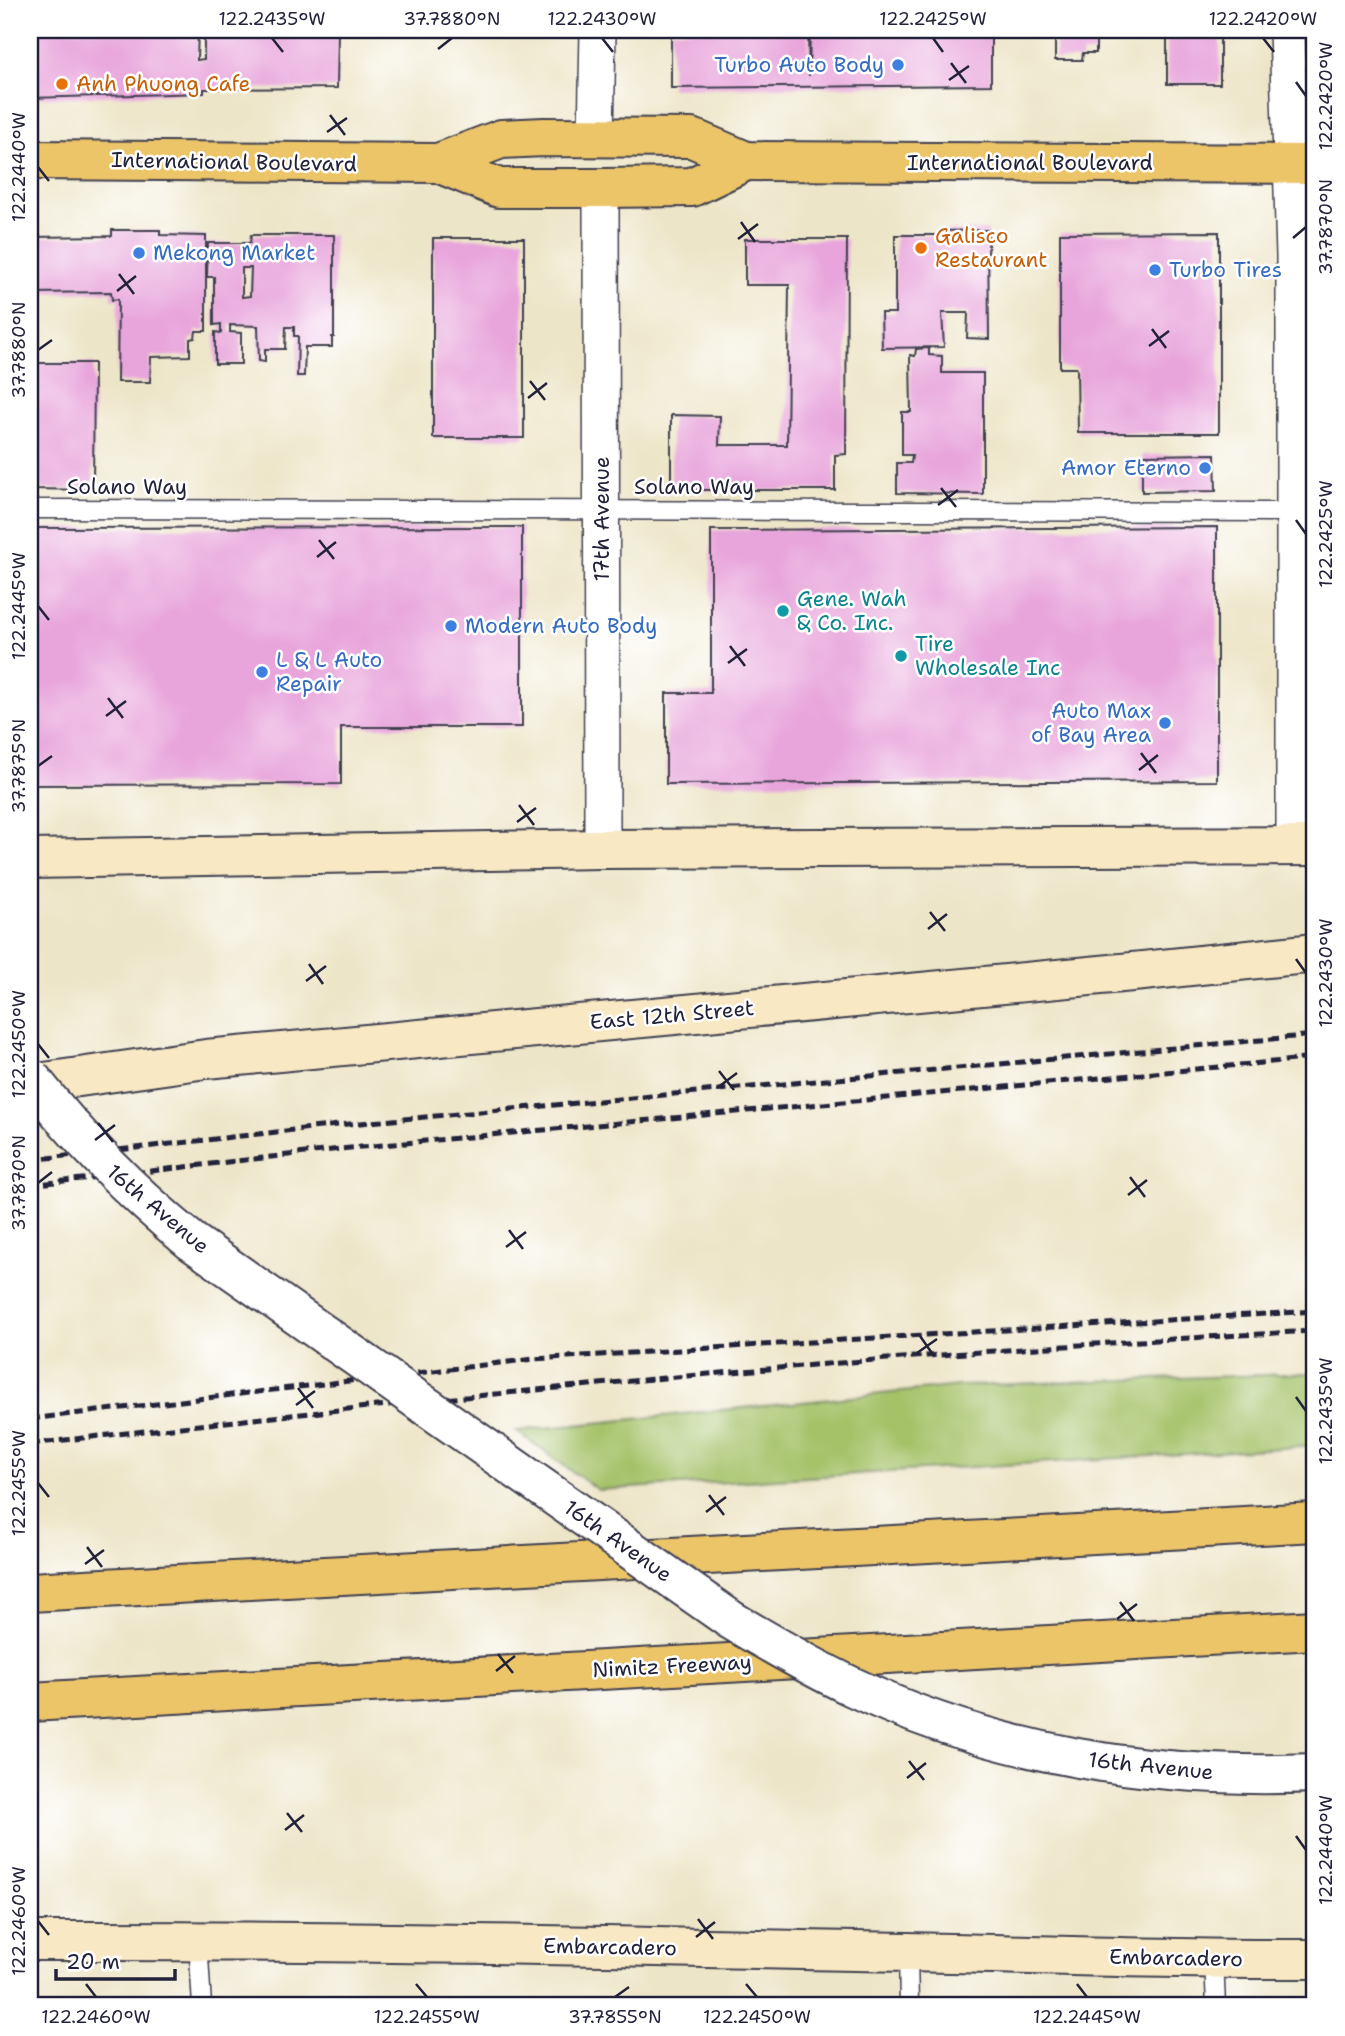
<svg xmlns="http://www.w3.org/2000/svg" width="1345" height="2036" font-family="'Shantell Sans',sans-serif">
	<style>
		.green { fill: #a5c269; stroke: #647252; stroke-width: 2 }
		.building { fill: #e8a5db; fill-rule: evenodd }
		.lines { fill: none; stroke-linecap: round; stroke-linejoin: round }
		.service-casing { stroke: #403f50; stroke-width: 21 }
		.minor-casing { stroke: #403f50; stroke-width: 38 }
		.secondary-casing { stroke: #403f50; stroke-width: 42 }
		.primary-casing { stroke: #403f50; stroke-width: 42 }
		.motorway-casing { stroke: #403f50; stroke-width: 42 }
		.service { stroke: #fff; stroke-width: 18 }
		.minor { stroke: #fff; stroke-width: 35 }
		.secondary { stroke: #f8e8c3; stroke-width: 38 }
		.primary { stroke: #edc569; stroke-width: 38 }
		.motorway { stroke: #edc569; stroke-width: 38 }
		.rail { stroke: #22223b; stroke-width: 5; stroke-dasharray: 10 5; stroke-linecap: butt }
		.tertiary-bridge-casing { stroke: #403f50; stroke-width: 42; stroke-linecap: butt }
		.tertiary-bridge { stroke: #fff; stroke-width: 38 }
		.ticks { fill: none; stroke: #22223b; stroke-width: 2.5 }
		.shop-dot { fill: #3f7fe0; stroke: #fff; stroke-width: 2.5 }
		.food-dot { fill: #e8710a; stroke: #fff; stroke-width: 2.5 }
		.culture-dot { fill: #0f9aa8; stroke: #fff; stroke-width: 2.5 }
		.labels { text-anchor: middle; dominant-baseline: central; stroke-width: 5; stroke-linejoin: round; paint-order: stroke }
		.shop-label { font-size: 21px; fill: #366cbe; stroke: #fff; text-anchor: start }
		.food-label { font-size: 21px; fill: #c56008; stroke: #fff; text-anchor: start }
		.street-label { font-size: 21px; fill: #22223b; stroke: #fff }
		.culture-label { font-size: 21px; fill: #0d838f; stroke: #fff; text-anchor: start }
		.neatline { fill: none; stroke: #22223b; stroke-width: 2.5 }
		.ticks-label { font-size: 18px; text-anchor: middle; fill: #22223b }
	</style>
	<rect width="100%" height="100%" fill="#fff"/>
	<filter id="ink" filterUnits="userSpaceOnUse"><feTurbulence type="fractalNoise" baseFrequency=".0143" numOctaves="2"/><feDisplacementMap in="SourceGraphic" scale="14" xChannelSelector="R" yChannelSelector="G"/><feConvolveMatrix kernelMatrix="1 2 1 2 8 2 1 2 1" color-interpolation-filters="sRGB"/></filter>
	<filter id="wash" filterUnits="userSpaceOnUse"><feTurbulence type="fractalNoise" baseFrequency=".00686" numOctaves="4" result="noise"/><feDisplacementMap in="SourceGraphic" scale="28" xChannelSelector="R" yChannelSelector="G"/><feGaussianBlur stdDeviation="1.57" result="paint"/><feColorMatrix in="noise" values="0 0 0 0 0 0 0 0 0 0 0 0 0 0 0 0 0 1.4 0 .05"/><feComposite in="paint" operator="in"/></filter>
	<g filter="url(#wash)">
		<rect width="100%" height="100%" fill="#ede5c7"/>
		<polygon class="green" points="1315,1373 1315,1446 598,1490 516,1431 959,1386"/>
		<g id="blocks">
			<g class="building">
				<polygon points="30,30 198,30 197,60 204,59 204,30 338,30 337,88 204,89 204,93 30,98"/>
				<polygon points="671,30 808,30 809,76 810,30 991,30 991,85 671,88"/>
				<polygon points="1055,30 1096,30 1096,53 1083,53 1082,60 1055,60"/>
				<rect x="1167" y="30" width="53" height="54"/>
				<polygon points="112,230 160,230 160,235 206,236 206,331 196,331 195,338 190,339 190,356 151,357 150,382 117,382 118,299 112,300 111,292 30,293 30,237 112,236"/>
				<polygon points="988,230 989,339 967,338 968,313 942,313 944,347 882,348 881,313 895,313 895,235 942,235 942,231"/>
				<polygon points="1219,232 1219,433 1078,433 1077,368 1060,368 1060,233"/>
				<path d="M251,235h83v102h-2v10h-27l-1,29h-7l1,-40h-4v-9h-8l-1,22h-20v13l-6,-1 -1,-35 -28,-1v7l11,1v31h-26v-32l6,1v-9l-7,1v-48h-7l1,-34h42zM242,268h9l-1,28 -8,1z"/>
				<rect x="433" y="238" width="91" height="200"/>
				<polygon points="745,239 847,239 846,454 835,455 835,490 671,490 671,415 720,416 719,445 787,445 789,285 745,285"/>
				<polygon points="929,348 929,355 942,356 942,373 983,373 983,494 897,493 897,463 911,463 912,455 902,455 902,412 911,412 910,355 915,356 916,349"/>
				<polygon points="30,363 94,363 93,490 30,489"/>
				<polygon points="1215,454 1216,491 1142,492 1142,455"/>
				<polygon points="522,527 522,727 341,727 341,784 30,785 30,528"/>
				<polygon points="1217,527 1217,781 666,784 666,693 711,693 711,530"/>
			</g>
		</g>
	</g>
	<g filter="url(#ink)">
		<use href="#blocks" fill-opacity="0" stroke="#403f50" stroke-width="2"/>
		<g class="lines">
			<g class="service-casing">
				<g id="service">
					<polyline points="30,509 1315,512"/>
					<polyline points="198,1940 202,2006"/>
					<polyline points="908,1952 909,2006"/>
					<polyline points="1214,1960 1216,2006"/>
				</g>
			</g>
			<g class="minor-casing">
				<g id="minor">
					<polyline points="1287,30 1294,256 1294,846"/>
					<polyline points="596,138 598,30"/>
					<polyline points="601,188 602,849"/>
				</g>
			</g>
			<g class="secondary-casing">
				<g id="secondary">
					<polyline points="30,859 602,849 1315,846"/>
					<polyline points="30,1084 206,1059 1143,971 1315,953"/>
					<path d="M30,1941c293,-1 586,5 878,11 136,3 272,8 407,7"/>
				</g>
			</g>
			<g class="primary-casing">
				<g id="primary">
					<polyline points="30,160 438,163 501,139 544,137 692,138 746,161 1315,164"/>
					<polyline points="438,163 499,188 601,188 692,187 746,161"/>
				</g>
			</g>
			<g class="motorway-casing">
				<g id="motorway">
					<polyline points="30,1592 1315,1522"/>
					<polyline points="30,1702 1315,1630"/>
				</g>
			</g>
			<use href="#service" class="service"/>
			<use href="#minor" class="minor"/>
			<use href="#secondary" class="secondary"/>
			<use href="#primary" class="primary"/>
			<use href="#motorway" class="motorway"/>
			<g class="rail">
				<polyline points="30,1160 338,1125 1315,1035"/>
				<polyline points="30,1185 340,1149 1315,1058"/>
				<polyline points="30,1419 534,1359 1315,1311"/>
				<path d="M30,1444c427,-49 856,-91 1285,-113"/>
			</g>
			<g class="tertiary-bridge-casing">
				<path id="tertiary-bridge" d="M30,1077c48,61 101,115 161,164l540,379c40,24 80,47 122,67 144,68 304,93 462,86"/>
			</g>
			<use href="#tertiary-bridge" class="tertiary-bridge"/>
		</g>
	</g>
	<path class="ticks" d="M272,38l11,14M602,38l11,14M933,38l10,14M1263,38l11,14M438,49l14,-11M951,63l15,20M949,80l20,-14M1296,82l10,14M330,115l15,20M327,132l20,-14M38,167l11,14M741,222l14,20M1293,238l13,-11M738,239l20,-15M119,274l15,20M117,291l19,-15M1152,329l14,19M1149,346l20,-15M38,350l14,-10M530,381l15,19M528,398l19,-15M941,488l15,19M938,505l20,-15M1296,520l10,14M319,540l15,19M317,557l19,-15M38,606l11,14M730,646l15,20M728,663l19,-14M108,698l15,20M106,716l20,-15M1141,753l15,20M38,766l14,-10M1139,770l19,-15M519,805l15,20M517,822l19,-14M930,912l15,19M928,929l19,-15M1296,959l10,14M309,964l14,20M306,981l20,-15M38,1044l11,14M719,1071l15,19M717,1088l20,-15M98,1123l15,19M95,1140l20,-15M1130,1177l15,20M38,1183l14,-11M1128,1195l19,-15M509,1230l14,19M506,1247l20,-15M920,1336l14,20M917,1353l20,-14M298,1388l15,20M1296,1397l10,14M296,1405l19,-14M38,1483l11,14M709,1495l15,20M706,1512l20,-15M87,1547l15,20M85,1564l19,-14M1120,1602l14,19M1117,1619l20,-15M498,1654l15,19M496,1671l19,-15M909,1761l15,19M907,1778l19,-15M287,1813l15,19M285,1830l19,-15M1296,1836l10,14M698,1919l15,20M38,1921l11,14M696,1937l19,-15M86,1984l10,13M416,1984l11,13M746,1984l11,13M1077,1984l10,13M615,1997l14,-10"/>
	<g class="shop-dot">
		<circle cx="898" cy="65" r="7"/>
		<circle cx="139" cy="253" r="7"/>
		<circle cx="1155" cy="270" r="7"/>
		<circle cx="1205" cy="468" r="7"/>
		<circle cx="451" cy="626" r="7"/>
		<circle cx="262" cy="672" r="7"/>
		<circle cx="1165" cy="723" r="7"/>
	</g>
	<g class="food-dot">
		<circle cx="62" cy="84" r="7"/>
		<circle cx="921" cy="248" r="7"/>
	</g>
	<g class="culture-dot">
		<circle cx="783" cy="611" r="7"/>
		<circle cx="901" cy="656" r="7"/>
	</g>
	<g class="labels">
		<g class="shop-label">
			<text x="884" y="65" text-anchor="end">Turbo Auto Body</text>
			<text x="153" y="253">Mekong Market</text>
			<text x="1169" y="270">Turbo Tires</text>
			<text x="1191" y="468" text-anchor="end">Amor Eterno</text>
			<text x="465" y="626">Modern Auto Body</text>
			<text x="276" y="660">L &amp; L Auto<tspan x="276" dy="24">Repair</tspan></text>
			<text x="1151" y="711" text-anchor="end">Auto Max<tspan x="1151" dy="24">of Bay Area</tspan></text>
		</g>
		<g class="food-label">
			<text x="76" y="84">Anh Phuong Cafe</text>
			<text x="935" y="236">Galisco<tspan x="935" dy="24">Restaurant</tspan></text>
		</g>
		<g class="street-label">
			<text transform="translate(234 162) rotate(1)">International Boulevard</text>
			<text x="1030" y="163">International Boulevard</text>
			<text x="127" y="487">Solano Way</text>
			<text x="694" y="487">Solano Way</text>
			<text transform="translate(602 519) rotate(-90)">17th Avenue</text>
			<text transform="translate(672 1015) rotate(-5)">East 12th Street</text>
			<text transform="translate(158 1209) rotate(40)">16th Avenue</text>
			<text transform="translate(618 1541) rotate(35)">16th Avenue</text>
			<text transform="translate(672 1666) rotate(-3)">Nimitz Freeway</text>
			<text transform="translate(1151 1766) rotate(6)">16th Avenue</text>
			<text transform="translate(610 1947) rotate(1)">Embarcadero</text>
			<text transform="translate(1176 1958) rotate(1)">Embarcadero</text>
		</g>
		<g class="culture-label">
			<text x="797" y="599">Gene. Wah<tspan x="797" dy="24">&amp; Co. Inc.</tspan></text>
			<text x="915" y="644">Tire<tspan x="915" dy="24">Wholesale Inc</tspan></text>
		</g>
	</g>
	<rect width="1345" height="2036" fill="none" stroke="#fff" stroke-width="77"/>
	<path d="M56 1969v10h119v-10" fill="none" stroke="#22223b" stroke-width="3.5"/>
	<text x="66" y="1969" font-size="21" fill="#22223b" stroke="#ffffff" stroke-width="5" paint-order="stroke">20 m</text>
	<rect x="38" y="38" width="1268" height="1959" class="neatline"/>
	<g class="ticks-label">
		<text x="272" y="25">122.2435°W</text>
		<text x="452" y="25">37.7880°N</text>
		<text x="602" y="25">122.2430°W</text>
		<text x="933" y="25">122.2425°W</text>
		<text x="1263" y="25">122.2420°W</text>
		<text transform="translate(1326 96) rotate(-90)" y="6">122.2420°W</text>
		<text transform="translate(19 167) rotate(-90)" y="6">122.2440°W</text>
		<text transform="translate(1326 227) rotate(-90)" y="6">37.7870°N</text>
		<text transform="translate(19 350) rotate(-90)" y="6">37.7880°N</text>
		<text transform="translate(1326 534) rotate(-90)" y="6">122.2425°W</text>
		<text transform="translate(19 606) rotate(-90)" y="6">122.2445°W</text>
		<text transform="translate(19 766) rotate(-90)" y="6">37.7875°N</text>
		<text transform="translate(1326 973) rotate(-90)" y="6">122.2430°W</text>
		<text transform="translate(19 1044) rotate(-90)" y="6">122.2450°W</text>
		<text transform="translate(19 1183) rotate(-90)" y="6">37.7870°N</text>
		<text transform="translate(1326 1411) rotate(-90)" y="6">122.2435°W</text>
		<text transform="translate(19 1483) rotate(-90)" y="6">122.2455°W</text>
		<text transform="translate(1326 1850) rotate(-90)" y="6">122.2440°W</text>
		<text transform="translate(19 1921) rotate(-90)" y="6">122.2460°W</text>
		<text x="96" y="2023">122.2460°W</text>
		<text x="427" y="2023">122.2455°W</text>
		<text x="615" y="2023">37.7855°N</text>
		<text x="757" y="2023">122.2450°W</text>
		<text x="1087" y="2023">122.2445°W</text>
	</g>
</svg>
